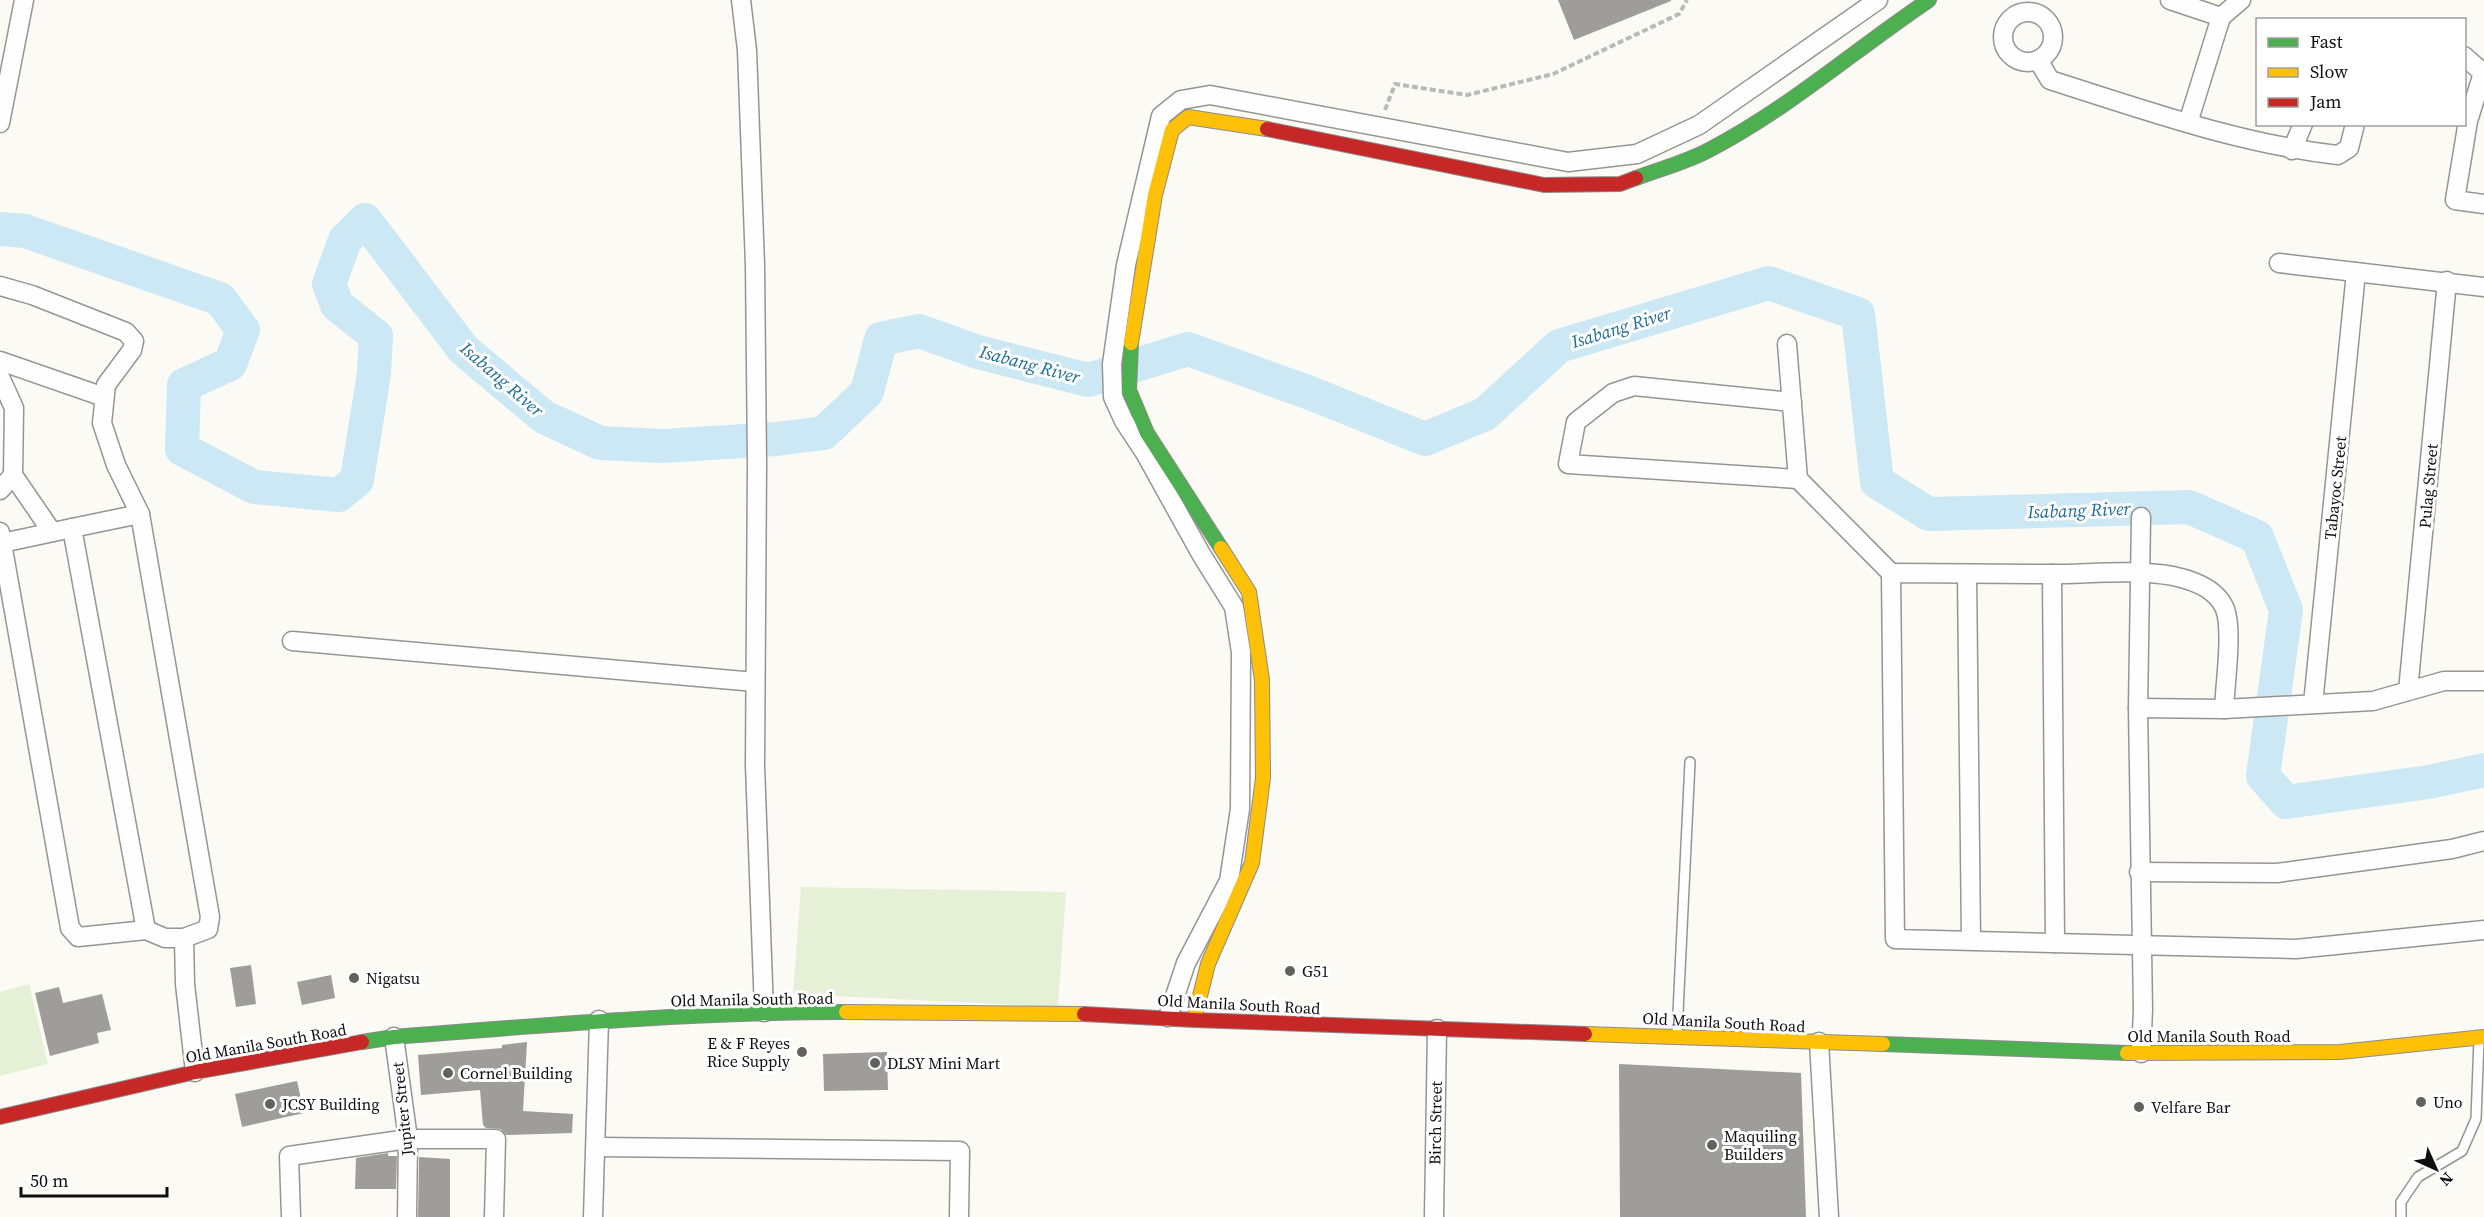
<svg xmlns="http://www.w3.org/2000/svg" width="2484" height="1217" font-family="'Source Serif 4',serif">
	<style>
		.green { fill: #e6f0d6 }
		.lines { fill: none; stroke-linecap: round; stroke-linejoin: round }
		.river { stroke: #cce8f4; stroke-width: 34 }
		.building { fill: #9f9d9a }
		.lane-casing { stroke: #959593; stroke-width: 12 }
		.street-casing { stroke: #959593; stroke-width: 21 }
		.fast-casing { stroke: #8c8b89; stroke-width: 16 }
		.slow-casing { stroke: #8c8b89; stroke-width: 16 }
		.jam-casing { stroke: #8c8b89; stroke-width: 16 }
		.path { stroke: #b9b9b8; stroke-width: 4; stroke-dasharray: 6 3; stroke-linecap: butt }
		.lane { stroke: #fefefe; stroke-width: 9 }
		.street { stroke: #fefefe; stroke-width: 18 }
		.fast { stroke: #4caf50; stroke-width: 14 }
		.slow { stroke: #ffc107; stroke-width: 14 }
		.jam { stroke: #c62828; stroke-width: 14 }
		.poi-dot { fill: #626160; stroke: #fff; stroke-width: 2 }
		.labels { text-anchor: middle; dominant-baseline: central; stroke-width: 6; stroke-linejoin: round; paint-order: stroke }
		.street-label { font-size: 16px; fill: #0f0f0f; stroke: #fff }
		.poi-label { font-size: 16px; fill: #0f0f0f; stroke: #fff; text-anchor: start }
		.water-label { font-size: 18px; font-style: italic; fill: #1d6a9c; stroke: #fff }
	</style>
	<rect width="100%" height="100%" fill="#fbfaf5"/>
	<g class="green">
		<polygon points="801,887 1066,892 1058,1007 793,994"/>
		<polygon points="29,984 48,1064 0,1076 0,992"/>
	</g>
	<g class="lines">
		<polyline class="river" points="0,229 25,231 220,299 243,330 230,364 184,385 182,449 254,487 339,495 357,480 374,373 376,336 337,305 329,284 345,240 365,220 464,350 544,417 600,443 663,446 776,439 824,433 867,392 881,339 919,331 978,352 1088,380 1188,349 1310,393 1425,439 1485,414 1559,346 1769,283 1858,314 1877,482 1929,514 2189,507 2257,537 2286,610 2263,776 2286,802 2429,782 2484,770"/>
	</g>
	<g class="building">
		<polygon points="1558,0 1671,0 1671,1 1574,40"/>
		<polygon points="251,965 256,1004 236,1007 230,968"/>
		<polygon points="331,975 335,998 302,1005 297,982"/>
		<polygon points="59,987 63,1003 102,994 111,1030 97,1033 99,1043 50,1056 35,993"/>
		<polygon points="527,1042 523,1111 573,1114 572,1133 506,1135 501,1129 486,1128 483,1125 480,1090 421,1095 418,1055 502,1048 502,1045"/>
		<polygon points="887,1052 888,1090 824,1091 823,1054"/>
		<polygon points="1619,1064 1801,1073 1806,1217 1620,1217"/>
		<polygon points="297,1081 304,1113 242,1127 235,1094"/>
		<polygon points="388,1153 388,1156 397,1156 396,1189 355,1189 356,1158"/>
		<polygon points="419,1157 450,1159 450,1217 418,1217"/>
	</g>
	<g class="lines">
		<g class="lane-casing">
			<g id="lane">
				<polyline points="1677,1034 1690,762"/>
				<polyline points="2401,1217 2401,1202 2418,1177 2462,1151 2476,1119 2479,1040"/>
			</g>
		</g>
		<g class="street-casing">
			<g id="street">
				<polyline points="741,0 747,50 755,265 757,464 755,765 764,1012"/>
				<polyline points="2170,0 2221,17"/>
				<circle cx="2028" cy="37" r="25"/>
				<polyline points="2464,56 2483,73"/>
				<path d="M2038,60l12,20c94,30 190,64 288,75l11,-7 6,-24"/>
				<polyline points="2484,70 2468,121 2455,200 2484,204"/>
				<polyline points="0,123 24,0"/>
				<polyline points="2188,123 2221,17 2241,0"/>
				<polyline points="2292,150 2303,124"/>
				<polyline points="2279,263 2484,287"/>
				<polyline points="0,286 32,295 126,332 134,341 132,350 106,385 102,423 116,465 140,514 210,917 208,929 184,938 165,938 146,930 78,937 70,928 0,532"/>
				<polyline points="1787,344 1798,479 1891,573"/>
				<polyline points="0,361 104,397"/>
				<polyline points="0,377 14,408 13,475 0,490"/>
				<polyline points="1792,402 1634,386 1613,393 1576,422 1568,464 1798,479"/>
				<polyline points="13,475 52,532"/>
				<polyline points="140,514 72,528 146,930"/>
				<polyline points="2141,517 2138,708 2143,1010 2141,1053"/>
				<polyline points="2,543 72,528"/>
				<polyline points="1967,574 1971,940"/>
				<polyline points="2052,574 2055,943"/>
				<polyline points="292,641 755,682"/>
				<polyline points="2408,691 2447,281"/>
				<polyline points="2313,704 2356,272"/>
				<polyline points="2138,708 2224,709 2373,701 2444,681 2484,681"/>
				<path d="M2224,709c1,-25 9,-78 1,-100 -8,-20 -33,-29 -52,-33 -41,-7 -82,-2 -123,-2 -53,0 -106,-1 -159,-1l4,366 401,10 188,-19"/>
				<polyline points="2139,872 2277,873 2452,849 2484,841"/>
				<polyline points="184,938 185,984 195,1072"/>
				<polyline points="1168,1017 1186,963 1229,881 1240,809 1241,652 1234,607 1201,554 1145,453 1124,421 1113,397 1112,364 1126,265 1161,116 1181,100 1210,95 1568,162 1637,154 1699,125 1878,0"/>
				<polyline points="394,1037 408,1139 407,1217"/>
				<polyline points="1819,1042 1829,1217"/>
				<polyline points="596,1147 960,1151 959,1217"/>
				<polyline points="291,1217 289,1156 408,1139 496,1139 494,1217"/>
				<polyline points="593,1217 599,1020"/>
				<polyline points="1434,1217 1437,1029"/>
			</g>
		</g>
		<g class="fast-casing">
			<g id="fast">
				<path d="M1636,178c24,-9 51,-16 73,-28 79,-41 147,-101 220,-150"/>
				<polyline points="1131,343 1129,390 1147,433 1221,548"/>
				<path d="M362,1042l32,-5c151,-12 301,-25 452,-25"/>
				<polyline points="1883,1044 2127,1053"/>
			</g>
		</g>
		<g class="slow-casing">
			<g id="slow">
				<polyline points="1131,343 1155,195 1172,130 1188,117 1267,129"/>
				<polyline points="846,1012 1084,1014"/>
				<polyline points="1194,1020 1208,964 1252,863 1263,778 1262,680 1249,592 1221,548"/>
				<polyline points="1585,1034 1883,1044"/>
				<polyline points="2127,1053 2340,1052 2484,1037"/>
			</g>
		</g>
		<g class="jam-casing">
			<g id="jam">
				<polyline points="1267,129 1544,185 1620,184 1636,178"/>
				<polyline points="1084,1014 1194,1020 1585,1034"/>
				<polyline points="0,1117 195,1072 362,1042"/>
			</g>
		</g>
		<polyline class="path" points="1385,110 1395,84 1467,95 1553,74 1679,14 1687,0"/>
		<use href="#lane" class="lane"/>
		<use href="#street" class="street"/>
		<use href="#fast" class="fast"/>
		<use href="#slow" class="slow"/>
		<use href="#jam" class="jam"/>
	</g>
	<g class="poi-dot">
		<circle cx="1290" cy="971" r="6"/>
		<circle cx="354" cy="978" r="6"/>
		<circle cx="802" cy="1052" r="6"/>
		<circle cx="875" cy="1063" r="6"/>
		<circle cx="448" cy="1073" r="6"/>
		<circle cx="2421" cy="1102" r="6"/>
		<circle cx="270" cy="1104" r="6"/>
		<circle cx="2139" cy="1107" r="6"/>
		<circle cx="1712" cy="1145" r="6"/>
	</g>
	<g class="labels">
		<g class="street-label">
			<text transform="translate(2428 486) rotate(-85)">Pulag Street</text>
			<text transform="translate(2335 488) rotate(-84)">Tabayoc Street</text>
			<text transform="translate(752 999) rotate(-1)">Old Manila South Road</text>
			<text transform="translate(1239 1004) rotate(3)">Old Manila South Road</text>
			<text transform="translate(1724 1022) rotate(3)">Old Manila South Road</text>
			<text x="2209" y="1036">Old Manila South Road</text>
			<text transform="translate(266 1043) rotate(-10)">Old Manila South Road</text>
			<text transform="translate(402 1109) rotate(-96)">Jupiter Street</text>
			<text transform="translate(1435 1123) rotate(-89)">Birch Street</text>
		</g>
		<g class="poi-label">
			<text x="1302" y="971">G51</text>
			<text x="366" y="978">Nigatsu</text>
			<text x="790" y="1043" text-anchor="end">E &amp; F Reyes<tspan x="790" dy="18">Rice Supply</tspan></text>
			<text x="887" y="1063">DLSY Mini Mart</text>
			<text x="460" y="1073">Cornel Building</text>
			<text x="2433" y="1102">Uno</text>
			<text x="282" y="1104">JCSY Building</text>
			<text x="2151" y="1107">Velfare Bar</text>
			<text x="1724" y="1136">Maquiling<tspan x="1724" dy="18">Builders</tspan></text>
		</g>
		<g class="water-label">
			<text transform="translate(1621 327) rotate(-17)">Isabang River</text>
			<text transform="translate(1030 364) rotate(15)">Isabang River</text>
			<text transform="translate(502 379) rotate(41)">Isabang River</text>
			<text transform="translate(2079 510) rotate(-2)">Isabang River</text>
		</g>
	</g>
	<rect x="2256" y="18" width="210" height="108" fill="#ffffff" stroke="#9f9f9f" stroke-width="1.5"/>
	<rect x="2268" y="38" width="30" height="9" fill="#4caf50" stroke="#9f9f9f" stroke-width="1.5"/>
	<text x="2310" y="48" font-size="18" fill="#0f0f0f">Fast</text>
	<rect x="2268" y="68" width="30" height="9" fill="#ffc107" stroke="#9f9f9f" stroke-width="1.5"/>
	<text x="2310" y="78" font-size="18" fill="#0f0f0f">Slow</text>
	<rect x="2268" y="98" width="30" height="9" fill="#c62828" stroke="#9f9f9f" stroke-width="1.5"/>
	<text x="2310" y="108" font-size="18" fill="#0f0f0f">Jam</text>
	<g transform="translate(2436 1169) rotate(135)" stroke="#ffffff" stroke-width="4.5" paint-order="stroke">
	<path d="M0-4.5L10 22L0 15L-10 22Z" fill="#0f0f0f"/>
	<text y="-9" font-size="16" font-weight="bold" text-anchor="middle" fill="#0f0f0f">N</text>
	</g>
	<path d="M21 1187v9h146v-9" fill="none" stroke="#0f0f0f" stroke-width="3"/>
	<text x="30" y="1187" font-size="18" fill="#0f0f0f" stroke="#ffffff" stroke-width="4.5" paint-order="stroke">50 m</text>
</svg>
